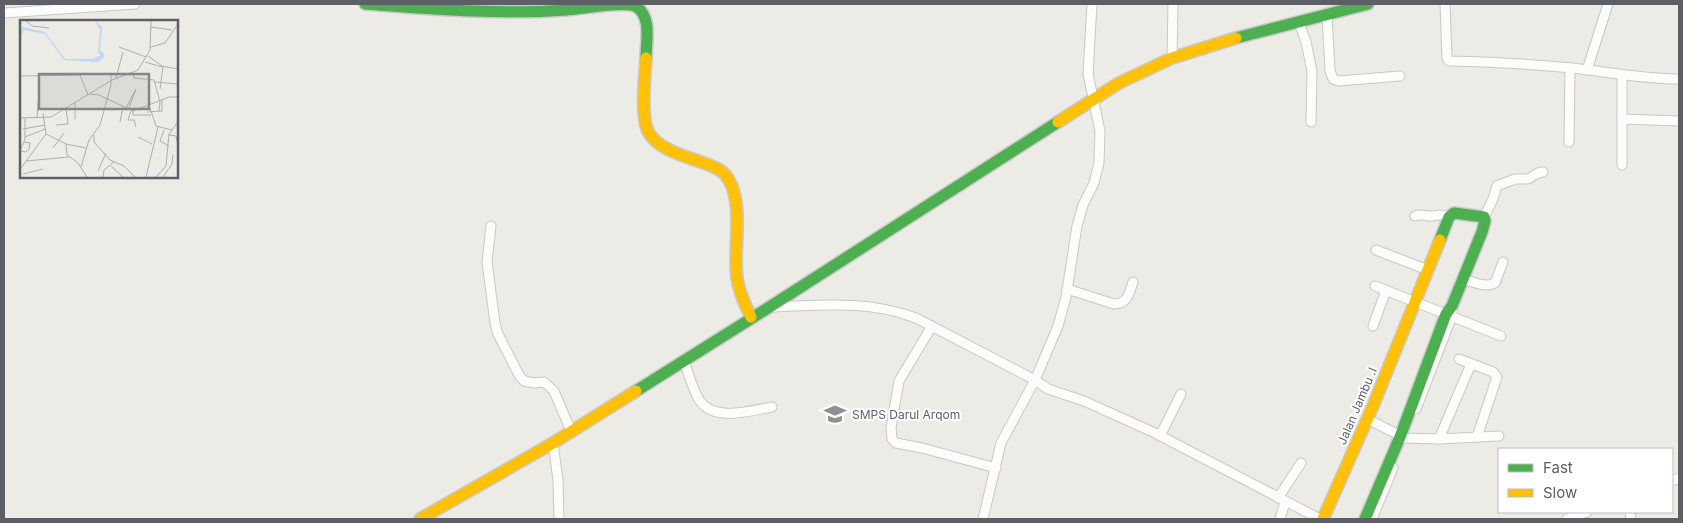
<svg xmlns="http://www.w3.org/2000/svg" width="1683" height="523" font-family="Inter,sans-serif">
	<style>
		.lines { fill: none; stroke-linecap: round; stroke-linejoin: round }
		.street-casing { stroke: #c8c8c7; stroke-width: 11 }
		.fast-casing { stroke: #c9c9c8; stroke-width: 14 }
		.slow-casing { stroke: #c9c9c8; stroke-width: 14 }
		.street { stroke: #fcfcfb; stroke-width: 9 }
		.fast { stroke: #4caf50; stroke-width: 11 }
		.slow { stroke: #ffc107; stroke-width: 11 }
		.labels { text-anchor: middle; dominant-baseline: central; stroke-width: 4; stroke-linejoin: round; paint-order: stroke }
		.street-label { font-size: 12px; fill: #5c5f65; stroke: #fff }
		.poi-label { font-size: 12px; fill: #5c5f65; stroke: #fff; text-anchor: start }
		.inset-road { fill: none; stroke: #aeafae; stroke-width: 1 }
		.view { fill: #848689; fill-opacity: 0.15; stroke: #848689; stroke-width: 2.5 }
		.inset-edge { fill: none; stroke: #5c5f65; stroke-width: 2.5 }
	</style>
	<rect width="100%" height="100%" fill="#ecebe6"/>
	<g class="lines">
		<g class="street-casing">
			<g id="street">
				<path d="M1445,4l2,54 2,3c41,1 82,3 123,7 36,4 71,11 107,11"/>
				<polyline points="4,13 135,4"/>
				<polyline points="1327,15 1330,71 1333,79 1339,81 1400,76"/>
				<polyline points="1299,22 1306,42 1312,71 1311,122"/>
				<polyline points="1172,58 1173,4"/>
				<polyline points="1587,70 1608,4"/>
				<polyline points="1622,76 1622,165"/>
				<polyline points="1622,119 1679,121"/>
				<polyline points="1569,142 1570,68"/>
				<path d="M1415,216c6,-2 7,-1 13,0 10,1 9,-4 21,1"/>
				<polyline points="1484,217 1493,199 1497,186 1515,179 1528,179 1538,173 1543,172"/>
				<polyline points="491,226 487,262 495,323 498,334 519,375 524,381 534,383 544,382 554,391 571,431"/>
				<polyline points="1376,250 1428,270"/>
				<path d="M1463,279c10,3 23,9 32,4l8,-21"/>
				<polyline points="1375,286 1501,336"/>
				<path d="M1067,289l47,15c14,0 15,-11 19,-22"/>
				<path d="M771,307c50,-2 98,-7 145,11l119,62 13,9 36,12 71,32 165,86"/>
				<polyline points="932,326 899,381 891,428 892,439 896,443 922,448 996,468"/>
				<polyline points="1373,326 1386,290"/>
				<polyline points="1459,359 1493,372 1497,377 1477,437"/>
				<path d="M684,361c4,11 8,26 14,37 14,25 51,13 74,9"/>
				<polyline points="1416,409 1452,316 1452,306"/>
				<polyline points="1367,419 1405,438 1439,439 1499,436"/>
				<polyline points="1160,436 1181,394"/>
				<polyline points="1439,439 1471,364"/>
				<polyline points="553,443 558,480 559,519"/>
				<polyline points="1672,481 1679,478"/>
				<polyline points="1278,498 1301,463"/>
				<polyline points="1630,512 1631,519"/>
				<polyline points="983,519 1001,443 1035,380 1058,326 1066,297 1077,226 1083,205 1094,183 1099,163 1100,131 1088,74 1092,4"/>
				<polyline points="1280,519 1285,502"/>
				<polyline points="1372,519 1393,468"/>
				<polyline points="1567,519 1587,512"/>
			</g>
		</g>
		<g class="fast-casing">
			<g id="fast">
				<path d="M365,4c67,5 135,11 201,6 16,-1 60,-10 71,-3 15,11 9,35 9,51"/>
				<polyline points="1236,38 1368,4"/>
				<polyline points="636,391 768,308 1058,122"/>
				<polyline points="1365,519 1400,437 1446,314 1452,306 1482,232 1485,221 1484,217 1454,213 1449,217 1440,240"/>
			</g>
		</g>
		<g class="slow-casing">
			<g id="slow">
				<path d="M646,58c-1,17 -6,61 3,75 9,16 35,23 52,29 11,4 22,7 28,18 15,27 4,68 8,98 2,14 8,27 14,39"/>
				<polyline points="1058,122 1119,83 1172,58 1236,38"/>
				<polyline points="420,519 553,443 636,391"/>
				<polyline points="1323,519 1373,406 1440,240"/>
			</g>
		</g>
		<use href="#street" class="street"/>
		<use href="#fast" class="fast"/>
		<use href="#slow" class="slow"/>
	</g>
	<defs>
		<g id="school-bare" transform="scale(1.725)"><path d="M0-5L7-2L0 1L-7-2ZM-4 1L0 2.5L4 1V4Q0 6-4 4Z" fill="#8e9092" stroke="#fff" stroke-width="2.5" paint-order="stroke"/></g>
	</defs>
	<g fill-rule="evenodd">
		<use href="#school-bare" x="835" y="414"/>
	</g>
	<g class="labels">
		<g class="street-label">
			<text transform="translate(1357 406) rotate(-67)">Jalan Jambu .I</text>
		</g>
		<g class="poi-label">
			<text x="852" y="414">SMPS Darul Arqom</text>
		</g>
	</g>
	<g transform="translate(20 20)">
		<rect width="158" height="158" fill="#ecebe6"/>
		<path d="M75,1l7,6 -2,23 5,5 -6,7 -35,-2 -19,-26 -21,-4 -4,7 2,-10 23,5 20,27h28l8,-4 -3,-3 2,-22z" fill="#bbd9f6"/>
		<path class="inset-road" d="M6,1l6,5 17,2M131,7l21,3M99,27l27,10M131,27l14,-4 13,-19M128,36l14,10 16,3M125,42l17,5M113,53l1,5 20,2 6,22 -1,9M0,56l60,-1 8,20M96,58l7,-26M135,62l23,2M140,69l3,-22M70,74l9,1 34,16 36,-14h9M106,88l10,-19 -8,21M130,88l6,18 16,4M111,91l-3,9h6l2,7M113,91v4h18M127,92l15,-1v-11M23,93l3,21 20,10 1,11 11,8 9,14M0,98l31,-1 61,-37 26,-10 12,-20 1,-29M17,98l2,-28M55,99v-16M100,102l3,-15M36,105l12,-1 -2,-15M3,109l22,-4M144,110l-4,11 9,5M74,115v7l16,18 14,6 11,11M149,115l7,1 2,9M5,117l20,-8M118,117l14,7M46,124l20,4M33,128l11,-15M0,130l5,-10v-22M0,131l6,1 3,-3 1,-6 -6,-1M6,141l43,-4M91,146l12,11M61,147l8,-27 11,-15 11,-40v-11M1,148l25,-34M78,151l8,-18M3,154l20,-5M83,157l1,-7 10,-8M126,157l12,-50M136,157l10,-11 3,-32 9,-12M143,157l9,-13 1,-9"/>
		<path class="view" d="M19,54h110v35h-110z"/>
		<rect width="158" height="158" class="inset-edge"/>
	</g>
	<rect width="1683" height="523" fill="none" stroke="#5c5f65" stroke-width="10"/>
	<rect x="1498" y="448" width="175" height="65" fill="#ffffff" stroke="#bebfc1"/>
	<rect x="1508" y="464" width="25" height="8" fill="#4caf50" stroke="#bebfc1"/>
	<text x="1543" y="473" font-size="15" fill="#5c5f65">Fast</text>
	<rect x="1508" y="489" width="25" height="8" fill="#ffc107" stroke="#bebfc1"/>
	<text x="1543" y="498" font-size="15" fill="#5c5f65">Slow</text>
</svg>
